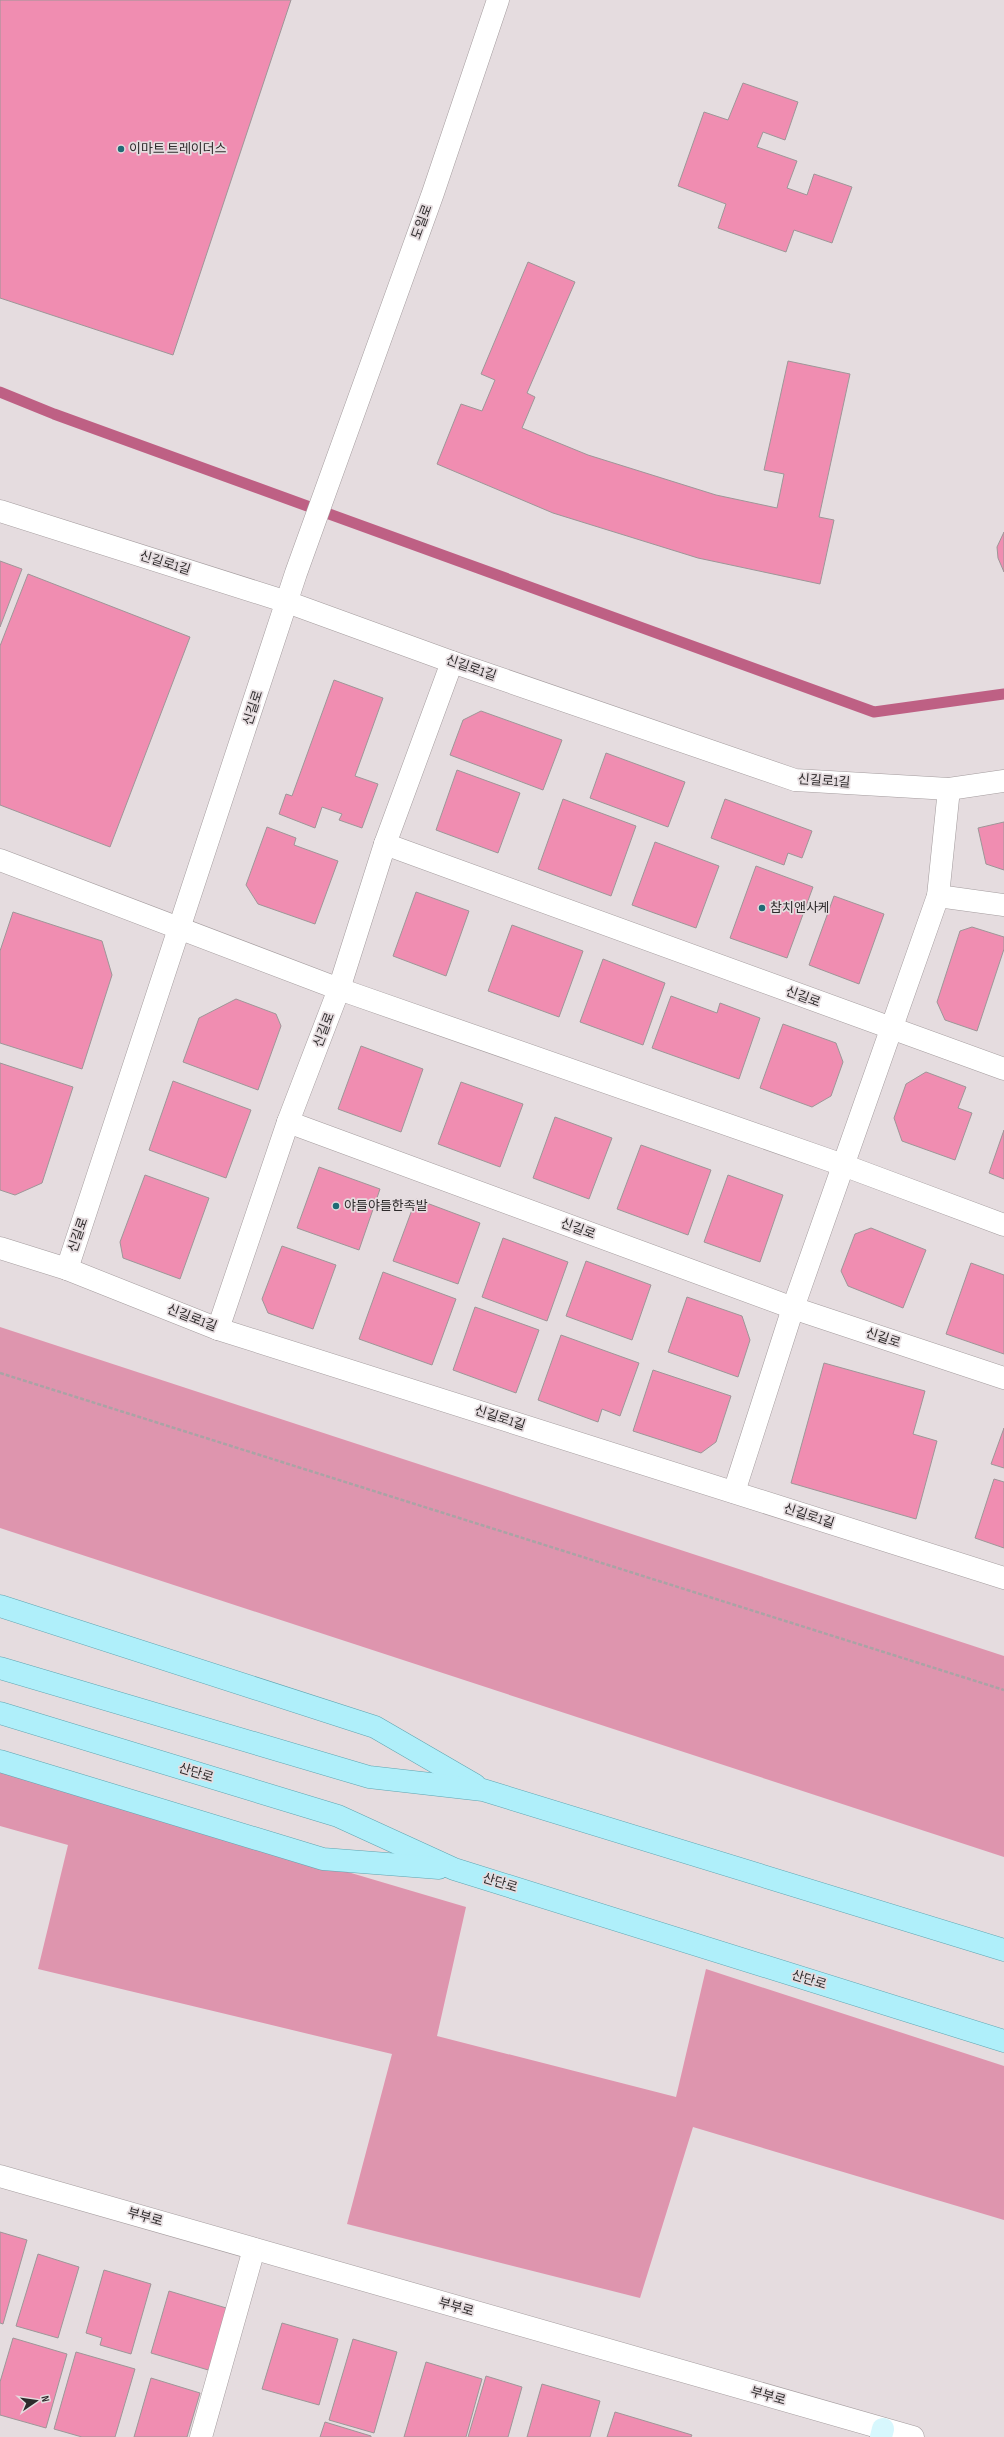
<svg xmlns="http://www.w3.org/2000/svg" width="1004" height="2437" font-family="'Sofia Sans Condensed','Noto Sans KR',sans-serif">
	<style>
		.green { fill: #de95ae }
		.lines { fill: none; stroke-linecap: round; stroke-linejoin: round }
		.stream { stroke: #be6084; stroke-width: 11 }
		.building { fill: #f08db1; stroke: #9e9698 }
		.street-casing { stroke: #a49c9e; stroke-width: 23 }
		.secondary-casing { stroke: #a49c9e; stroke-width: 23 }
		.primary-casing { stroke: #5fa4b0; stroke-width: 23 }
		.path { stroke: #aaa3a5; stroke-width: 2.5; stroke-dasharray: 4 2; stroke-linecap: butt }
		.street { stroke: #fff; stroke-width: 22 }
		.secondary { stroke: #d7f7fd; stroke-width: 22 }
		.primary { stroke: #afeffa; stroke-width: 22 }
		.poi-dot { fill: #216a75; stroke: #e5dcdf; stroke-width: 1.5 }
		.labels { text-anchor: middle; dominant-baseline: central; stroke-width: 3.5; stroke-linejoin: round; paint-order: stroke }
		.poi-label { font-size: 13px; fill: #2e2b2c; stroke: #e5dcdf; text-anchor: start }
		.street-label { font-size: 13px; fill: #2e2b2c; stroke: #e5dcdf }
	</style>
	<rect width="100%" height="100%" fill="#e5dcdf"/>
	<g class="green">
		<polygon points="0,1327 1004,1656 1004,1857 0,1528"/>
		<polygon points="0,1769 466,1907 437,2036 676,2097 706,1969 1004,2066 1004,2220 693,2127 640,2298 347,2224 392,2054 38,1969 68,1845 0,1826"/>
	</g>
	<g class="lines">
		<polyline class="stream" points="0,392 54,414 874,712 1004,694"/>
	</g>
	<g class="building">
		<polygon points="0,0 291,0 173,355 0,298"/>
		<polygon points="743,83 798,102 785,140 763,132 757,147 797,161 787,188 807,195 814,174 852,187 832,243 794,230 786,252 718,228 726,204 678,186 704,112 728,120"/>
		<polygon points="528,262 575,282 527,393 535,397 522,428 588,455 716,495 777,508 784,474 764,470 788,361 850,374 819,517 834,520 820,584 698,558 553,513 437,464 461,404 482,411 495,380 481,374"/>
		<polygon points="1004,532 1004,572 998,558 997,547"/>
		<polygon points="0,561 22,569 0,627"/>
		<polygon points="28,574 190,637 110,847 0,805 0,646"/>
		<polygon points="334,680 383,698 355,776 378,784 362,828 339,820 342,814 322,807 315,828 279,814 286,794 292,796"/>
		<polygon points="481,711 562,740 543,790 450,755 463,720"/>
		<polygon points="606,753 685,782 668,827 590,798"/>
		<polygon points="457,770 520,793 498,853 436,830"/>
		<polygon points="563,799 636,826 611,896 538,869"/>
		<polygon points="725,799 812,831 802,858 788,853 784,865 711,838"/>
		<polygon points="1004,822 1004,870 986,864 978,828"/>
		<polygon points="267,827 296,838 294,845 338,861 315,924 258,904 246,885"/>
		<polygon points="655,842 719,866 696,928 632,905"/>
		<polygon points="756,866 813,887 787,958 730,938"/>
		<polygon points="416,892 469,911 446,976 393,956"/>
		<polygon points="834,896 884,914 859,984 809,965"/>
		<polygon points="13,912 102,941 112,975 82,1069 0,1043 0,951"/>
		<polygon points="512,925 583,951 559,1017 488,991"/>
		<polygon points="972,927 1004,937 1004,949 977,1031 945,1020 937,1002 960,931"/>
		<polygon points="603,959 665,983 643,1045 580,1022"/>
		<polygon points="671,996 717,1013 720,1003 760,1018 739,1079 652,1048"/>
		<polygon points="236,999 276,1014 281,1026 258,1090 183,1062 199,1018"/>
		<polygon points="783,1024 836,1043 843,1062 831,1096 812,1107 760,1088"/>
		<polygon points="361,1046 423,1069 401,1132 338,1109"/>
		<polygon points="0,1063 73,1087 42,1183 15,1195 0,1190"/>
		<polygon points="926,1072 966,1087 958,1108 972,1113 955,1160 902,1141 894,1118 906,1084"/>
		<polygon points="173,1081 251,1110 226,1178 149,1150"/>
		<polygon points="461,1082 523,1104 500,1167 438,1144"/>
		<polygon points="555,1117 612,1138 589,1199 533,1178"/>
		<polygon points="1004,1130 1004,1179 989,1173"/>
		<polygon points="641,1145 711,1170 688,1235 617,1209"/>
		<polygon points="319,1167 380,1189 359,1250 297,1228"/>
		<polygon points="145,1175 209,1198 180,1279 123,1258 120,1242"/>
		<polygon points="728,1175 783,1195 760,1262 704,1242"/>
		<polygon points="416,1199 480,1223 458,1284 393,1261"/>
		<polygon points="871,1228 926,1250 903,1308 848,1286 841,1271 855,1234"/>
		<polygon points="503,1238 568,1262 547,1321 482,1297"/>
		<polygon points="282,1246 336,1265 313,1329 268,1313 262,1299"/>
		<polygon points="586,1261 651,1285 632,1340 566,1316"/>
		<polygon points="971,1263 1004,1275 1004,1354 946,1334"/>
		<polygon points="383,1272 456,1299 432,1365 359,1339"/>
		<polygon points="687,1297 742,1316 750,1340 738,1377 668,1352"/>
		<polygon points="475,1307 539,1330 516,1393 453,1370"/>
		<polygon points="561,1335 639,1363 620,1416 602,1409 598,1422 538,1400"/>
		<polygon points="824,1363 925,1391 913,1434 937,1441 916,1519 791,1483"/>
		<polygon points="653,1370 731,1396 716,1442 701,1453 633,1431"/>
		<polygon points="1004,1428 1004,1468 991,1464"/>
		<polygon points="994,1479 1004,1482 1004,1548 975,1538"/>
		<polygon points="0,2232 27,2240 3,2324 0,2323"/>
		<polygon points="38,2254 79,2267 58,2338 16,2326"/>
		<polygon points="104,2270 151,2284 131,2354 100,2345 102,2338 86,2333"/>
		<polygon points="169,2291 233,2310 215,2372 151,2353"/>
		<polygon points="282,2323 338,2339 319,2405 262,2389"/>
		<polygon points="13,2338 67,2354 46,2428 0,2415 0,2382"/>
		<polygon points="353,2339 397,2352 374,2433 329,2420"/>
		<polygon points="76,2352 135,2369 115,2437 82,2437 54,2429"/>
		<polygon points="426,2362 482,2379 466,2437 404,2437"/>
		<polygon points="486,2376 522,2387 508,2437 468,2437"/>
		<polygon points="151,2378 200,2393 187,2437 134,2437"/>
		<polygon points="542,2384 600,2401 590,2437 527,2437"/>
		<polygon points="615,2412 692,2435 691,2437 607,2437"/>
		<polygon points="325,2422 371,2436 371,2437 320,2437"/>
	</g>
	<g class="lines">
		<g class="street-casing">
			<g id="street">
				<polyline points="0,511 287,602 452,662 795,780 949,789 1004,781"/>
				<polyline points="385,844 1004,1069"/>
				<polyline points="0,860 339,989 843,1165 1004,1225"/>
				<polyline points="938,896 1004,905"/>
				<polyline points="288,1122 793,1308 1004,1378"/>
				<polyline points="0,1248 67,1269 218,1329 1004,1578"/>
				<polyline points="67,1269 296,573 433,193 498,0"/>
				<polyline points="218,1329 288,1122 339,989 385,844 452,662"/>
				<polyline points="734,1492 793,1308 938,896 949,789"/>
				<polyline points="0,2176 913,2437"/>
				<polyline points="201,2437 254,2249"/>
			</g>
		</g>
		<g class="secondary-casing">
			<polyline id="secondary" points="881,2437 883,2429"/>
		</g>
		<g class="primary-casing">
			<g id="primary">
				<polyline points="0,1606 375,1727 475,1785"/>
				<polyline points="0,1668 369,1777 483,1790 1004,1950"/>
				<polyline points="0,1713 338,1816 454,1869 1004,2041"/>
				<polyline points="0,1761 323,1859 439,1868"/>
			</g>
		</g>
		<polyline class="path" points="0,1373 1004,1690"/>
		<use href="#street" class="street"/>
		<use href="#secondary" class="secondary"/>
		<use href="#primary" class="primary"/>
	</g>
	<g class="poi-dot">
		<circle cx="121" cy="149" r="4"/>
		<circle cx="762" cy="908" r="4"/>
		<circle cx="336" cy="1206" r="4"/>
	</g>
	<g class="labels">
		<g class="poi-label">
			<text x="129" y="149">이마트 트레이더스</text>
			<text x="770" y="908">참치앤사케</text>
			<text x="344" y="1206">야들야들한족발</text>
		</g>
		<g class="street-label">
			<text transform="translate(422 222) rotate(-70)">도일로</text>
			<text transform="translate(165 563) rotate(17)">신길로1길</text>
			<text transform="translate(471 668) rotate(19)">신길로1길</text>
			<text transform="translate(253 708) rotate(-72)">신길로</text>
			<text transform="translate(824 781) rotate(4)">신길로1길</text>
			<text transform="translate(803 997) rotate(20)">신길로</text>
			<text transform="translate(324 1030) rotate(-69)">신길로</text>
			<text transform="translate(578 1229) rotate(20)">신길로</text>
			<text transform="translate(78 1235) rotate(-71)">신길로</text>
			<text transform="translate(192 1318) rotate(21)">신길로1길</text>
			<text transform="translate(883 1338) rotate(18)">신길로</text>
			<text transform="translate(500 1418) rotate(18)">신길로1길</text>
			<text transform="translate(809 1516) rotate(18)">신길로1길</text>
			<text transform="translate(196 1773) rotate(17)">산단로</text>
			<text transform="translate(500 1883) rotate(17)">산단로</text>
			<text transform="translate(809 1980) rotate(17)">산단로</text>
			<text transform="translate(145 2217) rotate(16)">부부로</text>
			<text transform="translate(456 2307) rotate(16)">부부로</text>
			<text transform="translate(768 2396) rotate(16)">부부로</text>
		</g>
	</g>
	<g transform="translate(36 2401) rotate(77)" stroke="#e5dcdf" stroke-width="3" paint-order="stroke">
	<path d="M0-3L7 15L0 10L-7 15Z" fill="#2e2b2c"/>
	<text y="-6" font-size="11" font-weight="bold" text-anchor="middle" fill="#2e2b2c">N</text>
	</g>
</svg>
